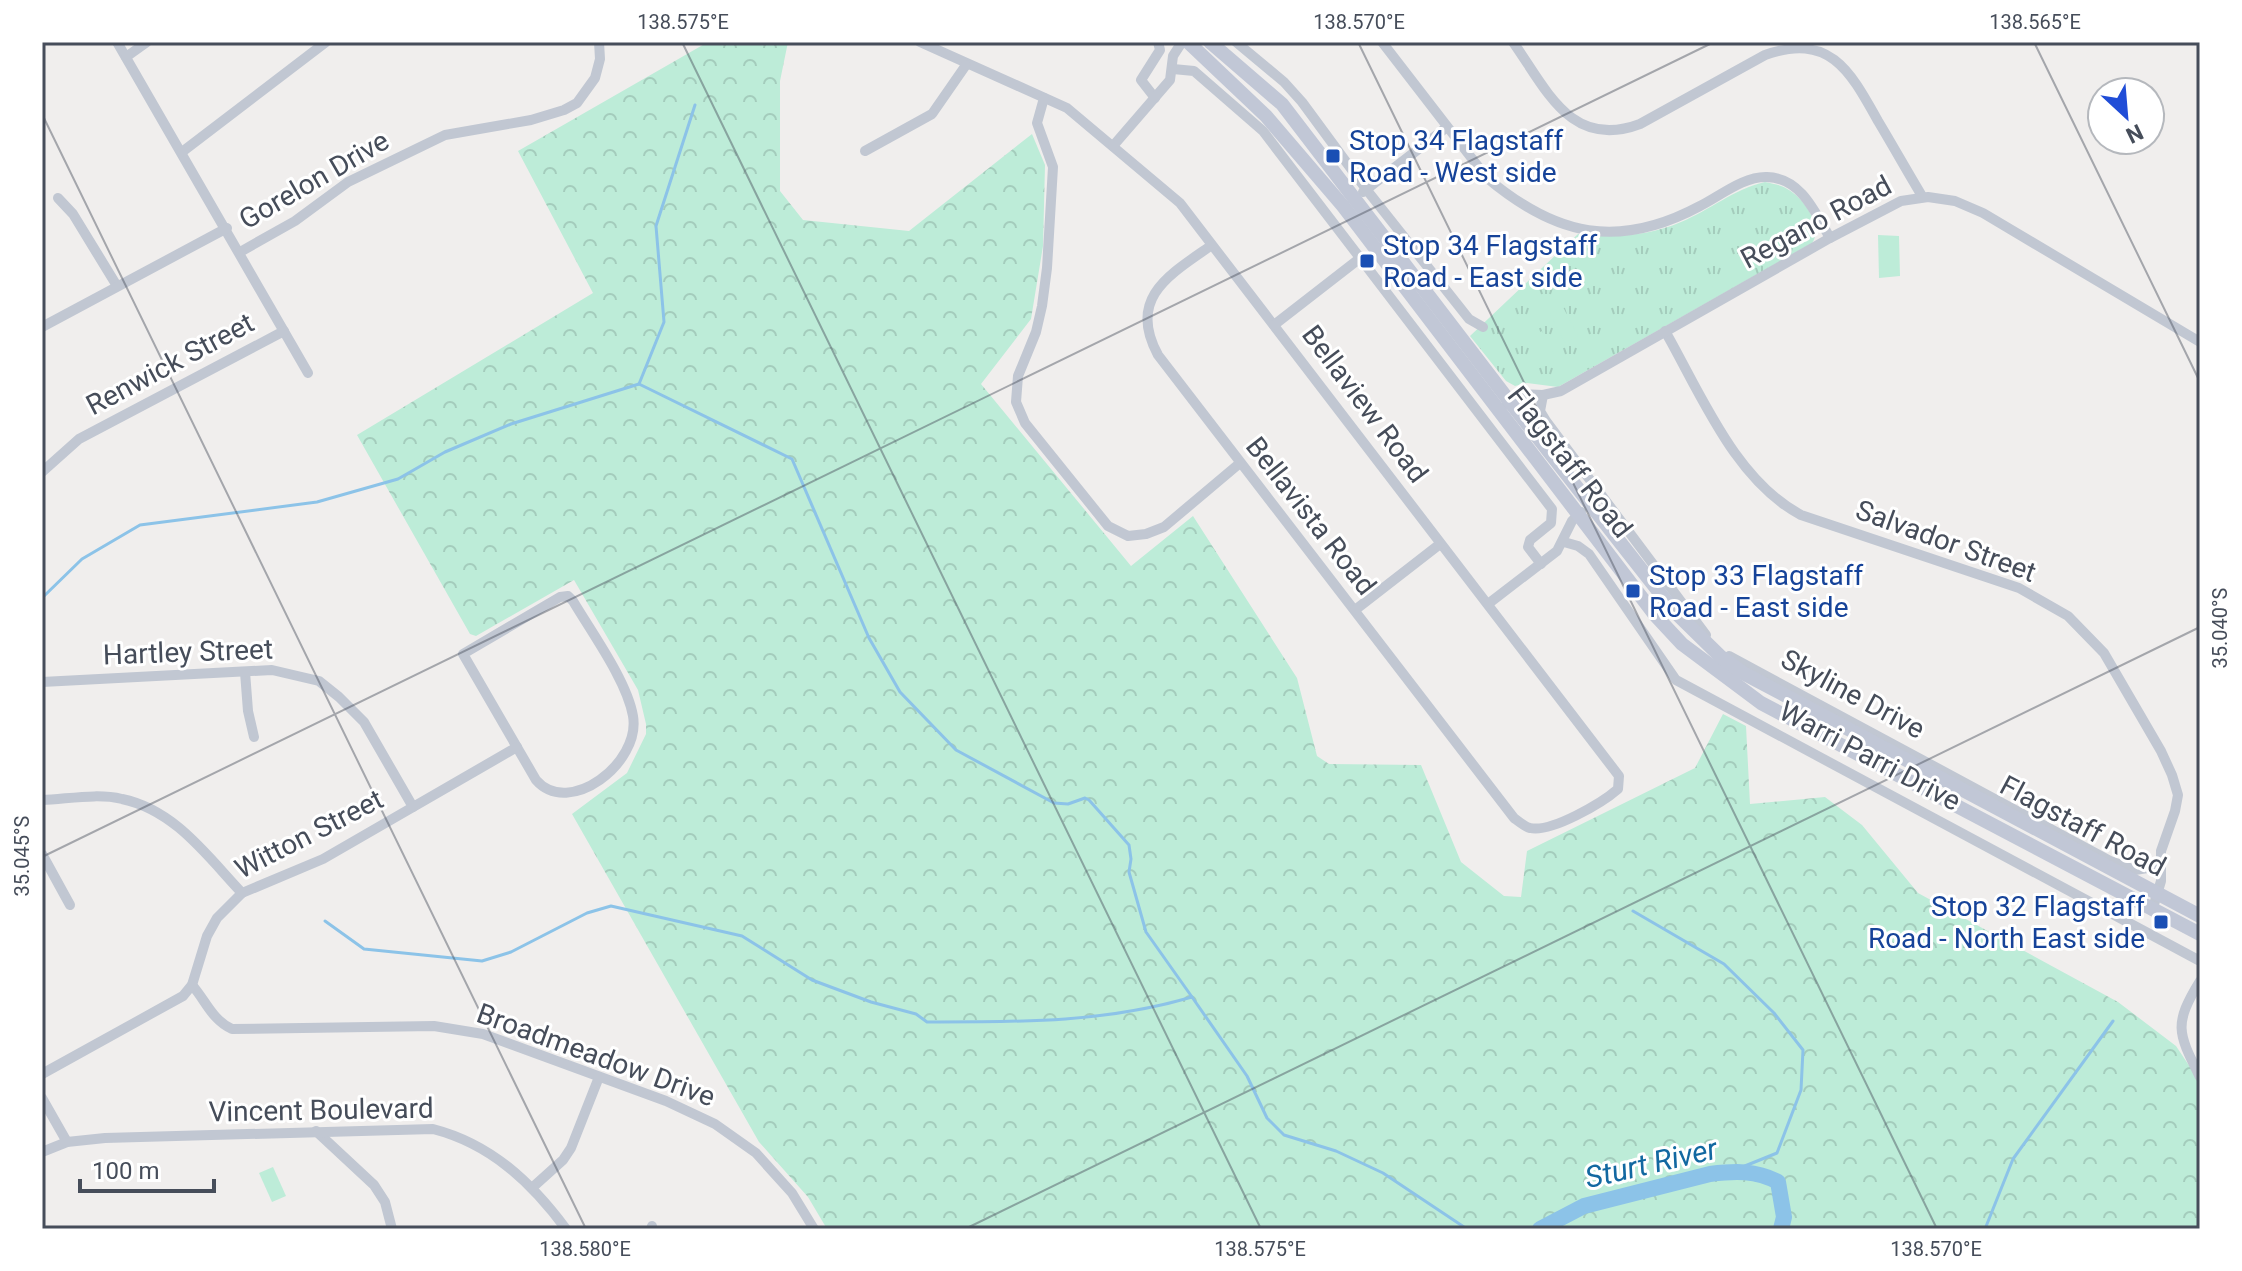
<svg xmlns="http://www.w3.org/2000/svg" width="2242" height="1271" font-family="Roboto,sans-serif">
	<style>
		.grass { fill: url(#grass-tufts) }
		.forest { fill: url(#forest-crowns) }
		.pitch { fill: #bdecd8 }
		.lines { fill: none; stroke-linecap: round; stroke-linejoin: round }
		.stream { stroke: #8cc3e8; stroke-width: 3 }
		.river { stroke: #8cc3e8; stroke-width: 16 }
		.minor { stroke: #c1c7d2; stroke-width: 10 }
		.secondary { stroke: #c1c7d6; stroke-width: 14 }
		.ticks { fill: none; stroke: #464d5a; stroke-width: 2; stroke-opacity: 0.45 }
		.transit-dot { fill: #1a4fb4; stroke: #fff; stroke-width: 3 }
		.labels { text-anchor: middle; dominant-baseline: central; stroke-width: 6; stroke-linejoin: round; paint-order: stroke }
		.transit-label { font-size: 28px; fill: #164399; stroke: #fff; text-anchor: start }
		.street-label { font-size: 28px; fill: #464d5a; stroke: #fff }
		.water-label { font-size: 30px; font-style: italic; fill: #1268a1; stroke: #fff }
		.neatline { fill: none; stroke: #464d5a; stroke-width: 3 }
		.ticks-label { font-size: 20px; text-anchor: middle; fill: #464d5a }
	</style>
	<defs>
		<pattern id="grass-tufts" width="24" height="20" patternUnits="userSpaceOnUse" patternTransform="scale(2)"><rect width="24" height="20" fill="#bdecd8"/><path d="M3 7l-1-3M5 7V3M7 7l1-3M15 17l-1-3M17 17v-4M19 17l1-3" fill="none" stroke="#a4ccbc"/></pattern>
		<pattern id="forest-crowns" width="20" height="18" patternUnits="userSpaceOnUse" patternTransform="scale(2)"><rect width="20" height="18" fill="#bdecd8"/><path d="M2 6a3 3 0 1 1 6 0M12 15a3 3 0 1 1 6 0" fill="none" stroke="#a4ccbc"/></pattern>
	</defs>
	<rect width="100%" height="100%" fill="#f0eeed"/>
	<path class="grass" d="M1765,182c9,2 17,3 24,8 15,9 35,37 23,53l-254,144 -31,-4 -12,3 -9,-5 -36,-45 108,-102c35,4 71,2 103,-12 29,-12 53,-33 84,-40z"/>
	<polygon class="forest" points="708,42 788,42 780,81 780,191 803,220 909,231 1032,134 1045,165 1043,246 1031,319 981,384 1131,566 1193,516 1297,678 1317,756 1329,764 1421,765 1461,862 1504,896 1521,897 1527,851 1695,768 1723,714 1746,726 1750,804 1825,797 1862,825 1918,893 2118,1002 2176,1046 2200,1082 2200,1229 827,1229 808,1197 759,1142 572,814 627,773 646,734 646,724 638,690 574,580 476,636 470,634 357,435 593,293 518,151"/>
	<g class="pitch">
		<polygon points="1878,235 1899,236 1900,276 1879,278"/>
		<polygon points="1563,307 1578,336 1565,343 1550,314"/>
		<polygon points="1542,331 1557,360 1544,367 1528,339"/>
		<polygon points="273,1167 286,1196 272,1202 259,1173"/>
	</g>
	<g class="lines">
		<g class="stream">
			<polyline points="639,384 664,322 656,226 695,105"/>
			<polyline points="42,598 82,559 140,525 317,502 398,479 445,452 511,424 639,384 792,459 869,638 900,692 956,750 1054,803 1068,804 1085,798 1089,800 1129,845 1131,859 1129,872 1146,932 1192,997"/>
			<polyline points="1633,911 1724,964 1774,1013 1803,1050 1801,1090 1777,1153 1730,1172"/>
			<path d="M325,921l39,28 118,12 29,-9 76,-39 24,-7 131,30 70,44 59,22 45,12 11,8c91,0 177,1 265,-25l55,79 20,42 17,17 52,16 47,22 84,56"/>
			<polyline points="1985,1229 2013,1159 2113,1021"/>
		</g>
		<path class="river" d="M1540,1229l44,-23 126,-32c25,-3 46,-4 68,8l6,35 -3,12"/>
		<g class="minor">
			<polyline points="117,42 308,373"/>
			<path d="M920,42l147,66 113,95 439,573 -1,13c-16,14 -67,44 -88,39 -5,-1 -12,-7 -16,-10l-356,-463c-31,-57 11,-80 54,-110"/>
			<polyline points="1236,42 1284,82 1302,102 1366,189 1469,319 1483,327"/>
			<path d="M1382,42l105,136c69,58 131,72 213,28 20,-10 44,-30 67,-29 34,1 48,35 63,61"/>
			<path d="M1513,42c34,48 58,108 127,82l125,-69c65,-23 85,16 113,66 15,25 29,50 44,75"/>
			<polyline points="126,57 147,42"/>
			<polyline points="1173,69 1194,71 1263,131 1552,509 1551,523 1530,540 1528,547 1541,564"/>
			<polyline points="1044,98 1037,123 1053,167 1047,268 1042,306 1036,332 1018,376 1016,402 1025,423 1108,526 1128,536 1146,534 1164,527 1240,463"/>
			<polyline points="1155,98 1141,80 1160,50 1158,42"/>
			<polyline points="1113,146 1170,80 1173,56 1182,42"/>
			<polyline points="865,151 932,114 966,65"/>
			<polyline points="182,152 326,42"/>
			<polyline points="1363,192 1447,127"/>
			<polyline points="58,198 73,214 117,286"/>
			<polyline points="240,252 295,221 348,182 445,135 531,120 564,110 577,103 595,78 600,59 599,42"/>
			<polyline points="1274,325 1359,259"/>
			<polyline points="42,327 227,228"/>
			<path d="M1665,331c36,63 70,149 136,184l218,73 49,28 36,37 57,98 11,24 6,20 -3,16 -14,40v30l-9,30"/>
			<polyline points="1543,395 1540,411 1546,421 1706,635"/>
			<polyline points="1507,404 1520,394 1543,395 1561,391 1830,238 1901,201 1928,197 1955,201 1983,213 2200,342"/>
			<polyline points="42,472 79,439 284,331"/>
			<polyline points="1564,542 1578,546 1589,554 1676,680 2200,961"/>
			<path d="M568,596l5,5c19,32 54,80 60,115 8,47 -64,102 -97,64l-73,-126 97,-57z"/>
			<polyline points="1488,604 1557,551 1572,521 1581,512"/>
			<polyline points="1355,610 1440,544"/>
			<polyline points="1729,656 2110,861 2135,870 2160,866"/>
			<polyline points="245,672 248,711 254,737"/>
			<polyline points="42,682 272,670 319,681 339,697 364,722 413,807"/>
			<path d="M42,800c26,-1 55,-7 80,-1 53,11 85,57 120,94"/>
			<polyline points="42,854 70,905"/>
			<path d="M2200,981c-27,44 -22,52 0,96"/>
			<path d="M192,985c14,16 20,35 40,44l202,-3 49,8 183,67 49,23 41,29 36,40 22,36"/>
			<polyline points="42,1074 183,996 192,985 207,936 217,918 242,893 323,859 517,747"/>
			<polyline points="42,1098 67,1142"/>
			<polyline points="316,1131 374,1185 385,1202 392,1229"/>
			<path d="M42,1152l25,-10 38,-4 328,-9c58,15 98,53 133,100"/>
			<polyline points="533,1187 563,1160 571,1148 599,1077"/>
			<polyline points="651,1229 652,1226"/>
		</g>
		<g class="secondary">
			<polyline points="1188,42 1266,116 1343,206 1655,615 1682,644 1761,703 2200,934"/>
			<polyline points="1210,42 1282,104 1510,402 1674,611 1721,657 1743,673 2200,916"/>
		</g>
	</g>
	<path class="ticks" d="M682,42l579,1187M1358,42l579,1187M2034,42l166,340M42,114l544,1115M42,857l1672,-815M965,1229l1235,-602"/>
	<g class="transit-dot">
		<rect x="1325" y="148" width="16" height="16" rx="4"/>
		<rect x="1359" y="253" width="16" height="16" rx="4"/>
		<rect x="1625" y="583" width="16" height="16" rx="4"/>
		<rect x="2153" y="914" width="16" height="16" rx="4"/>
	</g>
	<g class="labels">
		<g class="transit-label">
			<text x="1349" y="140">Stop 34 Flagstaff<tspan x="1349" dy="32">Road - West side</tspan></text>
			<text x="1383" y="245">Stop 34 Flagstaff<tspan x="1383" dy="32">Road - East side</tspan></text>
			<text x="1649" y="575">Stop 33 Flagstaff<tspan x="1649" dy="32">Road - East side</tspan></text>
			<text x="2145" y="906" text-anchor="end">Stop 32 Flagstaff<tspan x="2145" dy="32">Road - North East side</tspan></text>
		</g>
		<g class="street-label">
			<text transform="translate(314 180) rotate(-30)">Gorelon Drive</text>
			<text transform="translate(1816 222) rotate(-28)">Regano Road</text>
			<text transform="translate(170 364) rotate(-28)">Renwick Street</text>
			<text transform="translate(1365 404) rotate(53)">Bellaview Road</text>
			<text transform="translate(1570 462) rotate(52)">Flagstaff Road</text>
			<text transform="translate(1311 516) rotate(52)">Bellavista Road</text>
			<text transform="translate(1946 541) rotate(20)">Salvador Street</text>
			<text transform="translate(188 652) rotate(-2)">Hartley Street</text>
			<text transform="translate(1853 694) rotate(28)">Skyline Drive</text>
			<text transform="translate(1870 756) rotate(28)">Warri Parri Drive</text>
			<text transform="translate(2083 826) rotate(28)">Flagstaff Road</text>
			<text transform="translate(309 834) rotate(-27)">Witton Street</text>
			<text transform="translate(596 1055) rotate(20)">Broadmeadow Drive</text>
			<text transform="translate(321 1110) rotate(-1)">Vincent Boulevard</text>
		</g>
		<g class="water-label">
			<text transform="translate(1651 1163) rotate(-13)">Sturt River</text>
		</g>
	</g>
	<rect width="2242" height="1271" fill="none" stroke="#ffffff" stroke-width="88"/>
	<g transform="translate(2126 116) rotate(154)"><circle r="38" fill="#ffffff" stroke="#b5b8bd" stroke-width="2"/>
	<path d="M0-6L14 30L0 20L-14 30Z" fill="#204dd7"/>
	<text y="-12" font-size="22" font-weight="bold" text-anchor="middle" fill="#464d5a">N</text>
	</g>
	<path d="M80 1179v12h134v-12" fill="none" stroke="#464d5a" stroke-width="4"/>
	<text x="92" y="1179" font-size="24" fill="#464d5a" stroke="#ffffff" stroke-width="6" paint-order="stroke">100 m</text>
	<rect x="44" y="44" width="2154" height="1183" class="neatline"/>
	<g class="ticks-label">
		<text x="683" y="29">138.575°E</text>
		<text x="1359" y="29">138.570°E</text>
		<text x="2035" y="29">138.565°E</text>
		<text transform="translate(2220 628) rotate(-90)" y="7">35.040°S</text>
		<text transform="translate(22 856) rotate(-90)" y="7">35.045°S</text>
		<text x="585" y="1256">138.580°E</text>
		<text x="1260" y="1256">138.575°E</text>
		<text x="1936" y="1256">138.570°E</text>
	</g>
</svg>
